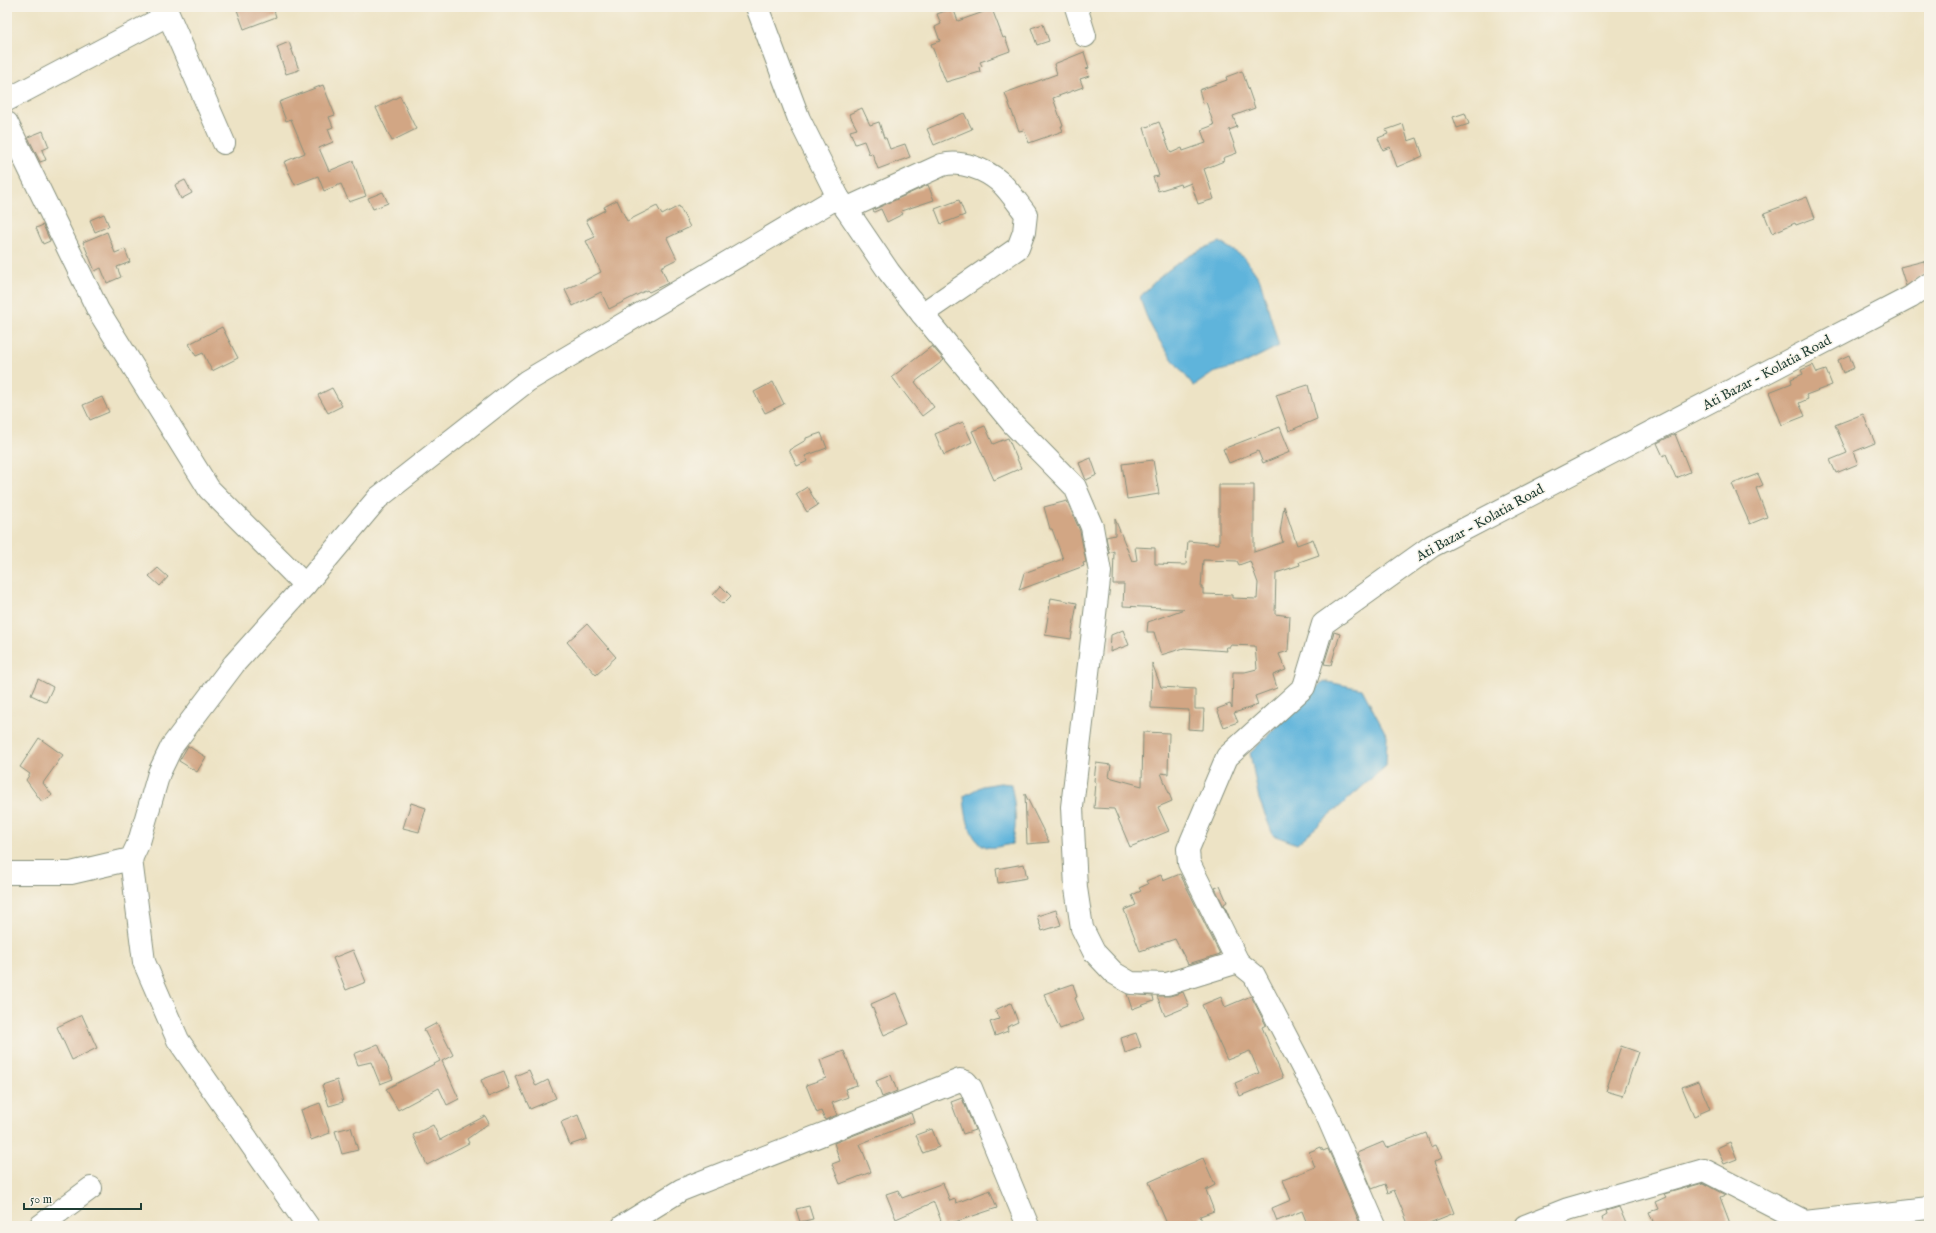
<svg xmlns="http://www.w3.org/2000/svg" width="1936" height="1233" font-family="'IM FELL English',serif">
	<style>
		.water { fill: #5eb4db; stroke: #3e7888 }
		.building { fill: #d2a684; fill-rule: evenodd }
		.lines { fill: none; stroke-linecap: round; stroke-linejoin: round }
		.minor-casing { stroke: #86907c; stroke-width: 24 }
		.major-casing { stroke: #86907c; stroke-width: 24 }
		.minor { stroke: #fff; stroke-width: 22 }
		.major { stroke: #fff; stroke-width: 22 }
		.labels { text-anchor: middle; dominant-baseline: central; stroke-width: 3; stroke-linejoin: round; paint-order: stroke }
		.street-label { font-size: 14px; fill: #1f3d34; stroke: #f7f3e8 }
	</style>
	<rect width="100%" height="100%" fill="#f7f3e8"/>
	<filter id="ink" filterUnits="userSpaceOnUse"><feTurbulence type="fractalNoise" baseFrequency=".025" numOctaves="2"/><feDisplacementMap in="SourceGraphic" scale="8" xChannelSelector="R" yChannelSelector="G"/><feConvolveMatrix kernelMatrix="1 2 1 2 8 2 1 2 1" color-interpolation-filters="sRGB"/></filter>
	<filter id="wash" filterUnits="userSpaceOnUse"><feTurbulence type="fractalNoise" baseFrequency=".012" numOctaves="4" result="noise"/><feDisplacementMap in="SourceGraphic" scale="16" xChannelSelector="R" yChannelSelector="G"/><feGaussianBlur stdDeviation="0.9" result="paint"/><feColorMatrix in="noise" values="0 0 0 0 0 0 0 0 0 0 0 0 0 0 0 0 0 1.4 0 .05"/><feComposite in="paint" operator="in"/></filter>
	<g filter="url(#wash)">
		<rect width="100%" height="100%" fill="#ede3c5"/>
		<g class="water">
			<path d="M1220,242l25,16 15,22 19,66 -38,19 -28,8 -19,13c-23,-28 -45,-54 -54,-89 22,-25 48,-44 80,-55z"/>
			<polygon points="1323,681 1362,689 1387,736 1386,766 1297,844 1273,835 1259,799 1250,753"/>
			<path d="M1000,783l11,1c4,21 7,39 1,60 -7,1 -19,5 -25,3 -19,-6 -22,-35 -23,-51l18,-10z"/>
		</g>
		<g id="blocks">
			<g class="building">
				<polygon points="236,7 273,7 276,17 244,29"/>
				<polygon points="953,8 958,21 992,9 1003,38 1005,37 1010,51 980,62 982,66 979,67 980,72 946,82 931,44 940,41 935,27 941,24 937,14"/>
				<polygon points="1043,24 1049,41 1037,45 1031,28"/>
				<polygon points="289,42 299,70 286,74 277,47"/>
				<polygon points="1084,52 1089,68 1086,69 1089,76 1080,79 1083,87 1053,98 1063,126 1061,126 1063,131 1029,143 1024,130 1019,131 1005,93 1057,74 1054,64"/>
				<polygon points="1242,71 1255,108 1233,116 1237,127 1229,130 1237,153 1223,158 1224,161 1204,169 1214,199 1198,204 1191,183 1181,187 1180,184 1158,191 1153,177 1159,176 1144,128 1159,122 1171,153 1182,148 1183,151 1206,143 1201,130 1214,125 1206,102 1203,103 1199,90 1227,80 1226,77"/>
				<polygon points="323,85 335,115 329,117 333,127 328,129 333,142 319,148 329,171 353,161 366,196 349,202 341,184 324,191 318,176 295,185 284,162 305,153 291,119 286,121 279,102"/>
				<polygon points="400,96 416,129 392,141 376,108"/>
				<polygon points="862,108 870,125 879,122 884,138 886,138 890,149 905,144 910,157 878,169 872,153 869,154 864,141 855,144 850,131 857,129 849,114"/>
				<polygon points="964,113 972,129 934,145 927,129"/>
				<polygon points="1465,113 1469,124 1457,128 1453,117"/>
				<polygon points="1403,124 1408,141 1417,138 1423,156 1397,167 1390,147 1383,150 1378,138 1388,134 1386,130"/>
				<polygon points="43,131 49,147 42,150 46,160 40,162 28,137"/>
				<polygon points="185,180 192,193 181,199 175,185"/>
				<polygon points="928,185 934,200 901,211 903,214 887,222 881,209 874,212 873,210"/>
				<polygon points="383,192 388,203 373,209 368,198"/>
				<polygon points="1807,197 1815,218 1796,225 1795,223 1772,233 1764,213"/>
				<polygon points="617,200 627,221 657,206 662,215 679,206 690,227 667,238 677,259 661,267 668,283 649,292 647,290 609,309 601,292 573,306 565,290 601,272 586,241 595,237 586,220 605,210 604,207"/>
				<polygon points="959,200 965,215 941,224 935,209"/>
				<polygon points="104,214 109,226 95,232 90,220"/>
				<polygon points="43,225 50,241 43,244 36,228"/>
				<polygon points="107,232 115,253 125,249 130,262 117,267 121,277 107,283 101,268 95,271 83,242"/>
				<polygon points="1924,261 1927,272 1906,286 1900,267"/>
				<polygon points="222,327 238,358 212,371 203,353 196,356 189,344"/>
				<polygon points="932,346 944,360 915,382 934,407 922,416 892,377"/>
				<polygon points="1849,355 1854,368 1843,373 1838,360"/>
				<polygon points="1813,365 1817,373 1826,370 1832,385 1806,395 1808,399 1799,403 1805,416 1782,425 1769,392 1792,383 1791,379 1803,374 1801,370"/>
				<polygon points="773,382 784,404 765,413 754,392"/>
				<polygon points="1308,385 1317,419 1289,431 1276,395"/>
				<polygon points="332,388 342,406 328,413 318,395"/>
				<polygon points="102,397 109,412 90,420 83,405"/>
				<polygon points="1863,414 1875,443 1853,452 1858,464 1836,473 1830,460 1847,453 1835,425"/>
				<polygon points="963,422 972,442 944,455 935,434"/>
				<polygon points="985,426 993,444 1008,438 1021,468 994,480 972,431"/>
				<polygon points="1280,427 1290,452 1263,463 1258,451 1229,463 1223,449"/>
				<polygon points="821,433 827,448 805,456 808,461 797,466 789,450 806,440 806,438"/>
				<polygon points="1675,434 1690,472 1676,478 1666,454 1663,456 1657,443"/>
				<polygon points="1091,458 1097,475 1086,480 1079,463"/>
				<polygon points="1153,460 1159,494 1127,499 1122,464"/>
				<polygon points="1758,474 1763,485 1756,488 1767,517 1750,524 1732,484"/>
				<path d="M1219,485h35v67l29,-10 -3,-9 4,-27 13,39 16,-6 6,16 -20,7 1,3 -24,8 -1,41 15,2 -2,35 -9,3 7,16 -13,5 4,13 -22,8 3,9 -24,8 4,9 -14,5 -7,-18 13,-5 2,4 1,-36h12l12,-3 -2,-23 -25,-1v2h-4l1,4 -43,-3 -23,7 -7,-23h-7l1,-10 36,-13 -61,-3 1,-22h-11l1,-33 -5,2 -3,-16 9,-2v-16l17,42 5,-1 -2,-13 20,1v16l31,1 2,-24 31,3zM1203,560l34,1 2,4 11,-4 8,22 -1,16 -25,-1v-3l-29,-1v-6h-2z"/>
				<polygon points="807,487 818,505 807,512 796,494"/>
				<polygon points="1067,501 1080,531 1086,562 1083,563 1084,566 1019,590 1024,573 1063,559 1052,529 1050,529 1044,507"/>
				<polygon points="158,568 168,577 160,586 149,576"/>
				<polygon points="721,586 731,596 723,604 713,595"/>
				<polygon points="1051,598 1077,603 1071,639 1045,635"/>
				<polygon points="587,624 616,657 596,675 567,642"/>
				<polygon points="1123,630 1129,645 1110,652 1111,635"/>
				<polygon points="1334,632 1340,634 1331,665 1324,664"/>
				<polygon points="1152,663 1161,687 1195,689 1195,709 1204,709 1203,730 1188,729 1189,710 1151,708"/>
				<polygon points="38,679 53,687 46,702 31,695"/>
				<polygon points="1143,732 1169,733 1168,774 1161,773 1172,801 1158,807 1169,831 1130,847 1114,809 1094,808 1096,782 1094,781 1096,763 1111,765 1109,777 1142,786"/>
				<polygon points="39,738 63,755 43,783 52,795 42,802 26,780 30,774 20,767"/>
				<polygon points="188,746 206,757 197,772 179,761"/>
				<polygon points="1025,794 1049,842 1027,844"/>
				<polygon points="411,803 426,808 419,832 403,828"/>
				<polygon points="1024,864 1027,878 998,883 996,869"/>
				<polygon points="1180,874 1220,954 1188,964 1175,939 1140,951 1124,910 1136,905 1132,895 1141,891 1139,888 1148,884 1146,881 1161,875 1163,881"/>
				<polygon points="1220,886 1227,902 1224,904 1230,919 1215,888"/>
				<polygon points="1056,910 1061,925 1042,931 1037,916"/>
				<polygon points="353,950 366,982 346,990 333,958"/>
				<polygon points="1073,984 1077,997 1075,998 1084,1020 1060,1029 1044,994"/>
				<polygon points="1183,992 1189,1006 1165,1016 1157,996 1170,996"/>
				<polygon points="896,993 909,1024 884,1035 871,1004"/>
				<polygon points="1127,994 1153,996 1154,1001 1132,1009"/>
				<polygon points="1251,996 1266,1025 1262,1027 1283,1078 1240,1096 1235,1083 1259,1073 1250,1051 1227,1060 1202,1005 1221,997 1225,1007"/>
				<polygon points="1011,1003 1018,1022 1007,1027 1008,1031 995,1036 990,1022 999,1019 995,1010"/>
				<polygon points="82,1015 97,1048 72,1060 57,1027"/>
				<polygon points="437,1023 453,1055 442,1061 459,1099 447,1105 439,1088 398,1110 386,1089 440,1061 424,1030"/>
				<polygon points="1136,1033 1141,1047 1125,1053 1121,1038"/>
				<polygon points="378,1044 393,1079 380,1084 371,1062 358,1065 354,1054"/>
				<polygon points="1621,1046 1638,1052 1623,1096 1606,1091"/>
				<polygon points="844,1051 857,1085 845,1089 848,1097 832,1103 837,1115 825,1120 821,1111 817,1113 806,1085 826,1078 820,1060"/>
				<polygon points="529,1070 536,1086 548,1080 556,1098 530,1109 515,1076"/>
				<polygon points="504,1071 510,1088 488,1097 481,1080"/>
				<polygon points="891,1075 897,1091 882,1097 876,1081"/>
				<polygon points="337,1080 343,1102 329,1106 322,1085"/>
				<polygon points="1698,1081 1710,1109 1694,1116 1682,1087"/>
				<polygon points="962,1098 975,1130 963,1134 951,1102"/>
				<polygon points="320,1103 330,1133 311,1140 301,1110"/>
				<polygon points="911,1113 914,1122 860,1144 871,1172 840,1184 832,1164 840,1161 834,1143"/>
				<polygon points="578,1115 587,1139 570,1145 561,1122"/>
				<polygon points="485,1116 489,1123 467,1139 469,1143 427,1165 413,1135 433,1125 440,1140"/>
				<polygon points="351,1127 358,1150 342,1154 335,1131"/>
				<polygon points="932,1129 939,1147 923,1153 916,1135"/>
				<polygon points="1426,1133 1431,1147 1436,1145 1442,1158 1434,1162 1454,1213 1422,1226 1409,1226 1394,1190 1388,1193 1385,1184 1372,1189 1357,1153 1383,1142 1386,1148"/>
				<polygon points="1730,1142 1737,1159 1724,1164 1717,1148"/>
				<polygon points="1321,1147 1323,1151 1328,1149 1361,1226 1308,1226 1302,1211 1277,1221 1272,1208 1291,1200 1283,1180 1315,1167 1309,1152"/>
				<polygon points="1203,1158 1215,1185 1206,1190 1214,1211 1200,1216 1204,1226 1168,1226 1149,1182"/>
				<polygon points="943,1183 950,1201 955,1199 956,1203 990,1190 997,1208 943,1226 934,1202 896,1219 886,1194 898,1190 902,1198"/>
				<polygon points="1703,1183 1725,1195 1720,1197 1731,1226 1655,1226 1649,1212 1658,1209 1655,1202 1666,1197 1664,1194"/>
				<polygon points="809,1206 813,1219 800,1222 796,1209"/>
				<polygon points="1619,1207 1627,1226 1605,1226 1602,1217 1607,1214 1606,1211"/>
			</g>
		</g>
	</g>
	<g filter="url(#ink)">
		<use href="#blocks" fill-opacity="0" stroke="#86907c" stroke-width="1"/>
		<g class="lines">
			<g class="minor-casing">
				<g id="minor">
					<polyline points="165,7 224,143"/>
					<polyline points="1076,7 1085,36"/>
					<polyline points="7,100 168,15"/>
					<polyline points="7,123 98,310 209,489 305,585"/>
					<path d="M846,209l96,-44c19,-5 43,4 58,17 10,9 18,22 26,32l-2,18 -6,16 -96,66"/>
					<polyline points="131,859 144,962 178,1040 308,1226"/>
					<polyline points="7,873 71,873 131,859 139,842 159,773 172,746 234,664 305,585 378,498 527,381 838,197"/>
					<polyline points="1238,962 1189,863 1188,849 1227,757 1304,687 1323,624 1432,546 1911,297 1929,284"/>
					<polyline points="40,1226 91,1188"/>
					<polyline points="623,1226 681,1190 960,1080 966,1082 971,1088 1028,1226"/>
					<polyline points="1525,1226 1568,1209 1704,1170 1805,1222 1929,1208"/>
				</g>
			</g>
			<g class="major-casing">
				<polyline id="major" points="757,7 799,119 838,197 889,272 922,314 1013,424 1075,487 1092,527 1100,572 1072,807 1076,888 1082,928 1094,952 1114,973 1131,983 1167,984 1238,962 1254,975 1325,1111 1375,1226"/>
			</g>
			<use href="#minor" class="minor"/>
			<use href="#major" class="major"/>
		</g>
	</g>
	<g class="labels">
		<g class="street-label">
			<text transform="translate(1767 373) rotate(-28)">Ati Bazar - Kolatia Road</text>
			<text transform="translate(1480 523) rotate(-29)">Ati Bazar - Kolatia Road</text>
		</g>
	</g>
	<rect width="1936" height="1233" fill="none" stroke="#f7f3e8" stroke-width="24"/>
	<path d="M24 1203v6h117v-6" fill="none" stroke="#1f3d34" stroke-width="2"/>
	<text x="30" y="1203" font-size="12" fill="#1f3d34" stroke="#f7f3e8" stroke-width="3" paint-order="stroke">50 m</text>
</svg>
